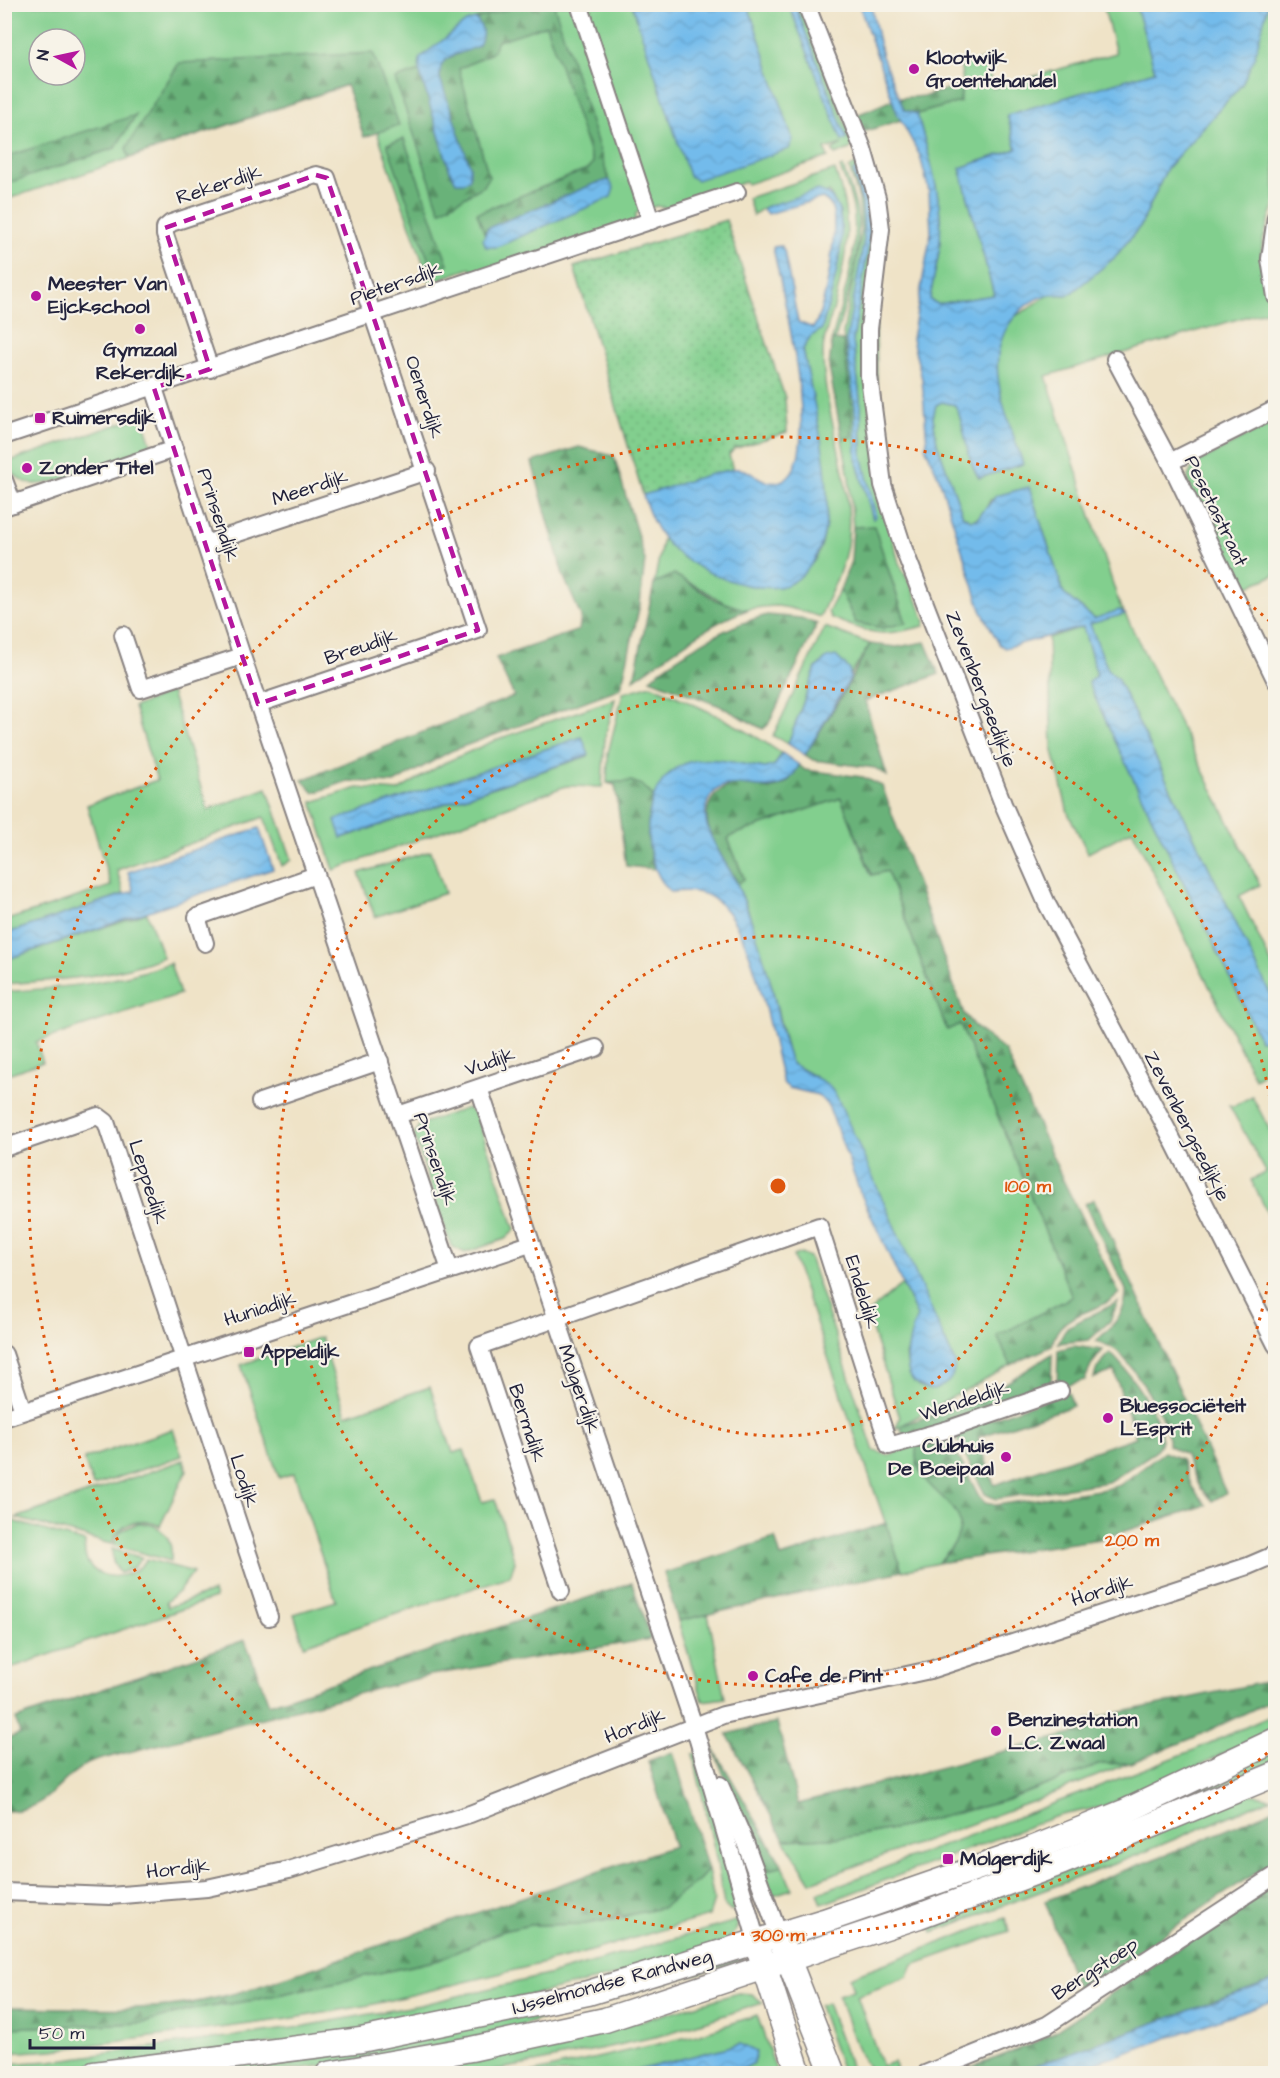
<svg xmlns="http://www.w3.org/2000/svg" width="1280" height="2078" font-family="'Architects Daughter',sans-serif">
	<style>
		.green { fill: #82cf8e; stroke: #527864; stroke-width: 1.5; fill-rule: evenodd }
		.forest { fill: url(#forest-firs); stroke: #466a5a; stroke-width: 1.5 }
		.garden { fill: url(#garden-dots); stroke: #527864; stroke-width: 1.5 }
		.water { fill: url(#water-waves); stroke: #4a6e93; stroke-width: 1.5 }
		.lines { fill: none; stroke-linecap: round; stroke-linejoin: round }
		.street-casing { stroke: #888281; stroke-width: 20 }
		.secondary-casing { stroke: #888281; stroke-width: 27 }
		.street { stroke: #fff; stroke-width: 16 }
		.secondary { stroke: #fff; stroke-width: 24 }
		.marked { fill: none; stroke: #b5179e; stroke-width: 4.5; stroke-dasharray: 12 8; stroke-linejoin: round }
		.ring { fill: none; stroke: #de560e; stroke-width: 3; stroke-dasharray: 3 6 }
		.poi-dot { fill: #b5179e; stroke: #f7f3e8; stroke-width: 2 }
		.labels { text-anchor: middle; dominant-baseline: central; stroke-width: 4.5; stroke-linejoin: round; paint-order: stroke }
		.poi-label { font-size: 20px; font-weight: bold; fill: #22223b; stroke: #f7f3e8; text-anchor: start }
		.street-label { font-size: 20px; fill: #22223b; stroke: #f7f3e8 }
		.centre { fill: #de560e; stroke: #f7f3e8; stroke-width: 3 }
		.ring-label { font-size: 18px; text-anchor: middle; font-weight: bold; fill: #de560e; stroke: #f7f3e8; stroke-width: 4.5; stroke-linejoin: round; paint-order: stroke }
	</style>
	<defs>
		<pattern id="forest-firs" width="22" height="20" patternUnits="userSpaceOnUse" patternTransform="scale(1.5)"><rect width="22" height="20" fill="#69b279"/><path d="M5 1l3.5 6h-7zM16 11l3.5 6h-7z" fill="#569064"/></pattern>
		<pattern id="garden-dots" width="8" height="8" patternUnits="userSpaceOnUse" patternTransform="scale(1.5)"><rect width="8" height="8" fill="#82cf8e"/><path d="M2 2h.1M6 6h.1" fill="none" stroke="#70b17b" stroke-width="1.8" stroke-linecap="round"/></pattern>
		<pattern id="water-waves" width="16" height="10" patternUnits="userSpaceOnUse" patternTransform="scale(1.5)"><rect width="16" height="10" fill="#73bbeb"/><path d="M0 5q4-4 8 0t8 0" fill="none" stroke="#63a0ca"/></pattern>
	</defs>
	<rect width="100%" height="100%" fill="#f7f3e8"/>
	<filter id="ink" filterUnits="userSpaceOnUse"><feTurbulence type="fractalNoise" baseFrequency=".0167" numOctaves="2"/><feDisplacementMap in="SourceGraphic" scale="12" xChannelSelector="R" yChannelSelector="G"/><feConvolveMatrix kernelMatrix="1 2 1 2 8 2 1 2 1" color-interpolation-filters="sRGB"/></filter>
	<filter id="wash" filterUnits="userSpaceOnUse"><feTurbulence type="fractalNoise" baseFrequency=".008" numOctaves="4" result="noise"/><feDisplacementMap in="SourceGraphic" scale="24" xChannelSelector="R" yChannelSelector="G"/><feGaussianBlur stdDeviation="1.35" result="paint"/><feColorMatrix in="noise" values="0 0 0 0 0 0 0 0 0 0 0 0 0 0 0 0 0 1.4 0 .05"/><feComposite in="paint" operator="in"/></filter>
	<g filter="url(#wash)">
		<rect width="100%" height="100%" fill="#efe3c7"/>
		<g class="green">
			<path d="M4,5h797l52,139 -3,5 -15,6 -3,-5 10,-6 -17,5 3,8 -81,27 -2,-2 -77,26 -12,-2 -20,7 -1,8 -160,56 -4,-9 -41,14 -71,-201 -354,119zM39,39h36v36h-36z"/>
			<path d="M1103,5h33l19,66 -148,44 10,34 -57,19 34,127 -56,9 -8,-4c2,-20 9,-39 10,-59 3,-44 -11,-85 -23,-127l43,-12 2,-18 -1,-18 24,-7 8,29 123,-35z"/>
			<path d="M1268,5h7v199c-19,50 -17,54 -3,105l-226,67 74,230 5,8 135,271 -21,11 36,75v33l-158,-326 -9,-8 -19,-46 35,-11 -5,-3 -24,9 -31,-25 -35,-107 -39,13c-4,10 -8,18 -19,20l-8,-4 -26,-73 -4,-26 2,-12 7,-3 13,3c12,21 10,51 24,73l43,-14c-12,-41 -45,-107 -10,-145 4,-4 11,-7 16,-10 18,-12 17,-16 40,-14l46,-37 27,-33 26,-57 75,-84z"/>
			<path d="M861,161l13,59 5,269 20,74 15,29 11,29 -1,5c-44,12 -52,8 -93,-8l-3,-6 12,-22 16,33 27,5 23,-5 -32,-96h-21l-4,-50 -7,-38 10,-2v-30l-9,-74 18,-99 -2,-35 -10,-31zM858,168l10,31 2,36 -17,106 8,66 1,47 11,64 -17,-59 -1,-52 -8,-58 17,-109 -2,-37 -9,-32z"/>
			<path d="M843,167c5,14 11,29 14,45 6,42 -11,88 -22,128h-3c10,-40 26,-82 22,-123 -1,-17 -8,-33 -14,-49z"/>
			<path d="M835,170c19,52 12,85 -1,137 -4,14 -11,30 -11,44 -1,64 34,133 24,194 -4,25 -17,48 -27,72 -15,-5 -29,-10 -45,-11 -15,0 -27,6 -41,1 -26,-9 -52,-42 -80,-23l9,-47c25,31 78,48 117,50 11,-8 29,-18 36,-29 27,-47 -4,-156 -13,-209l7,-12 12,-8 17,-72 2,-30 -1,-15 -11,-20 -64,15 -12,8 -5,-17z"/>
			<path d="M142,416l10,31c-23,8 -97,39 -117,37 -14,-1 -23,-10 -28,-22z"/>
			<polygon points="1275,421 1275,575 1239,590 1189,487 1188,476 1194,464"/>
			<polygon points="825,627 870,644 850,676 850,670 827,658 816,668 788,744 773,736"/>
			<path d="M1083,627l14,48 -8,8c53,120 115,237 171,357l15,-2v29l-20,12 -123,-249 -44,23 -20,-40 -16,-66 -4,-109z"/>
			<path d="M651,685c45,20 90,40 130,68l-6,12 -10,3c-46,-7 -86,-22 -111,29l-12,-12 -35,-2 1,-30 15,-60z"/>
			<polygon points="171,692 208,810 267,788 292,860 282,866 264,817 117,870 124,894 5,934 4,921 111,886 87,805 157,780 134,707"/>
			<path d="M615,699l-10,38 -3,50 -36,-1 -232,84 -22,-68 46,-14 40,3 46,-28 54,-24zM582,737l6,19 -246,82 -7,-17z"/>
			<polygon points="841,798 871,875 887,871 947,1030 960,1024 1072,1297 998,1336 1011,1365 895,1429 900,1418 867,1314 902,1284 917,1316 906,1356 909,1374 955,1363 814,1076 792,1064 787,1052 772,987 748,910 737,884 744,878 728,839 733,835"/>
			<polygon points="431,851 445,893 375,917 359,873"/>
			<path d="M147,913l16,44c-52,20 -103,23 -158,27v-24z"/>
			<path d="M170,963l10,31 -144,48 7,20 -38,13v-83c60,-5 107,-8 165,-29z"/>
			<polygon points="1252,1096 1275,1140 1275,1227 1251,1180 1266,1172 1229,1105 1234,1106"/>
			<polygon points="467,1108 476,1114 515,1230 505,1239 465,1253 451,1246 414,1135 420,1124"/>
			<polygon points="801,1253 809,1257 874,1451 889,1455 917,1445 944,1497 954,1508 961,1520 959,1538 938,1563 902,1571 793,1256"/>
			<polygon points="321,1337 346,1415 430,1387 453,1453 464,1450 482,1502 495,1499 515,1562 510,1576 304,1645 294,1614 336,1601 294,1473 279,1478 241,1365"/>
			<polygon points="173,1429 182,1456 93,1486 84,1459"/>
			<path d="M184,1460l3,10 -27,56c-21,-10 -40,-3 -49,18l-95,-26z"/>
			<path d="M9,1520l76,22c-6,39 43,45 62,17l46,13 -14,19 -13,11 2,5 45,-15 2,6 -210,72 -1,-149z"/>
			<path d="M138,1523c23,-1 36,16 33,38l-58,-16 8,-14z"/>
			<polygon points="112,1549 142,1558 133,1568 120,1573 113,1562"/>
			<polygon points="708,1614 725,1698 703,1701 678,1621"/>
			<polygon points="1275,1714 1271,1730 1198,1766 1101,1807 1057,1816 822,1904 818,1893 1194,1750"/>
			<polygon points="1275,1749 1275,1762 1256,1771 1094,1840 837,1936 835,1930 1086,1838"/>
			<polygon points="697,1753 706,1781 737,1909 730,1911 724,1905 716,1857 693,1754"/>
			<polygon points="1129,1763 1040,1799 811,1882 784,1840 849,1837 903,1827 1007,1800 1101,1764"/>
			<polygon points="1251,1794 1272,1798 1135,1856 933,1932 931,1928 960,1907"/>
			<polygon points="782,1865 792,1889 773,1895 764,1872"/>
			<polygon points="708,1870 714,1900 709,1916 577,1955 370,2005 288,2019 53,2050 5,2053 5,2028 143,2023 191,2010 254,2000 439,1960 502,1931 530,1925 585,1924 621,1919 699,1880"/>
			<polygon points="1005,1918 1009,1931 913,1965 908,1977 857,1996 882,2066 893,2062 896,2069 884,2073 872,2073 859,2053 838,1995 853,1990 849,1977"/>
			<polygon points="739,1920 736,1930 727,1941 631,1972 404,2024 96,2070 64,2073 5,2074 5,2064 51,2061 294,2028 420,2005 556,1973"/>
			<polygon points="742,1958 743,1960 731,1964 554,2014 505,2032 370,2059 269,2073 182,2074"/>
			<polygon points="738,1993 752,1994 763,2003 659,2036 535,2063 471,2074 380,2074 507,2050 560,2044"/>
			<polygon points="827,2003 853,2073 845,2073 841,2068 819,2006"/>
			<polygon points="757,2015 777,2073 735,2073 754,2063 740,2044 627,2073 527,2074 697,2035"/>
		</g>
		<g class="forest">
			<polygon points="521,5 554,5 609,180 594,184 488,228 485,235 477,213 588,169 593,163 546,25 498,41 492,53 459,69 489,177 484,186 440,211 395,79 420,71 450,171 439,67 443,60 479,45 478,21 475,19"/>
			<polygon points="373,53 399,125 364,137 346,85 129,158 126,148 179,63"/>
			<polygon points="962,84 960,102 917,114 904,110 898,98 926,96"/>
			<polygon points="892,100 901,120 863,132 857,115"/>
			<polygon points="136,115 115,148 5,184 5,157"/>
			<polygon points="404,139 448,264 432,270 387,144"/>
			<polygon points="832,340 843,341 852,407 852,437 842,439 829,367"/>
			<polygon points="579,447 614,456 645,560 640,604 621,688 451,751 394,783 348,781 314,793 302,780 514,696 496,658 579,630 581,616 563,575 532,462"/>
			<polygon points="874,526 906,623 883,628 856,623 840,590 851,561 853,527"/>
			<path d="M674,574l42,26 31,10c-41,14 -77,45 -113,69l20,-95z"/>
			<path d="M767,615l34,3 16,6 -49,101 -5,4 -43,-23 -70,-27c33,-28 76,-53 117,-64z"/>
			<polygon points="925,642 939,674 865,701 887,776 875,768 813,760 805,755 843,694 870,644 897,647"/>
			<path d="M799,765l6,5 58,7 19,9 82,228 10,12 31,25 59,131 55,111c-20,22 -62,17 -67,53l-41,19 -14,-29 75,-39 -112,-273 -13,6 -60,-159 -15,4 -31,-77 -108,37 -5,4 16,40 -7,5c-8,-18 -23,-36 -28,-54 -8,-29 11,-48 40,-46 7,1 16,5 23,4 13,-1 22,-12 27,-23z"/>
			<path d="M631,781l11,4 12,12c-9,24 -7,48 0,72l-28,-3 -11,-81 -8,-2z"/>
			<path d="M1094,1199l132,294 -14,8 -12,-14 -16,-33 -16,-9c3,-22 -34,-78 -51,-94 -6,-5 -13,-7 -21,-10 17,-15 31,-28 30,-51l-41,-86z"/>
			<polygon points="1118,1302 1110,1321 1089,1340 1058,1343 1067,1327"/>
			<polygon points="1073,1346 1103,1350 1091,1365 1085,1380 1057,1388 1058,1350"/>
			<path d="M1110,1353c15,13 48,60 51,81 1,7 -2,12 -6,18l-47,30 -112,17 -11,-5 -32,-62 115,-40 5,14 -95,31 16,48 142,-48 -22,-66 -20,7 3,-10z"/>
			<polygon points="1052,1354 1051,1389 905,1440 900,1426 984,1397"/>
			<path d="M949,1439l30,57 6,7 11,2 110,-16 14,-4 44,-33 17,7 11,28 14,18 -106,34 -162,24c64,-62 -33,-62 -21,-118z"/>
			<polygon points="886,1523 902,1571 678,1621 664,1573 775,1538 781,1557"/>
			<path d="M632,1583l19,56 -220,36 -333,85c-39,11 -44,52 -93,51v-71l15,-6 -4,-15 229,-79 24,64z"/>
			<polygon points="1275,1680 1275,1699 1193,1738 1130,1763 1101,1764 1007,1800 903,1827 849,1837 784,1840 727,1734 777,1722 798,1804 1091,1729 1088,1719"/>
			<polygon points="712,1746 782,1865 764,1872"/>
			<path d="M673,1752l35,118 -9,10 -37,28 -77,16 -55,1 -28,6 -63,29 -185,40 -63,10 -48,13 -138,5v-21c58,0 123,5 180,-3 25,-4 49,-10 72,-17l417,-141 -26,-85z"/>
			<polygon points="1275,1809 1275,1860 1078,1991 1045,1901 1193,1844"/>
			<polygon points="1275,1883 1275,1980 1014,2073 954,2074 1030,2045 1054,2032"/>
		</g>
		<polygon class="garden" points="726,220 785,398 787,432 734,449 729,455 733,470 643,495 574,267"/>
		<g class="water">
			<polygon points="632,5 748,5 793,140 789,149 697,180 689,176"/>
			<polygon points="789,5 795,5 847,139 842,141"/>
			<path d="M859,5h12l11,51 22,54 13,4c12,42 26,83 23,127 -1,20 -8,39 -10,59l8,4 56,-9 -34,-127 57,-19 -10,-34 148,-44 -19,-66h132l-14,54 -12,25 -75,84 -26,57 -27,33 -45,37c-22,-2 -34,1 -50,17 -43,43 -11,103 4,152l-44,14c-15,-22 -12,-51 -24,-73l-13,-3 -6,3 -3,12 4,26 26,73 8,4 6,-1 19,-23 33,-9 35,107 30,25 25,-9 6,4 -35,10 18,46 9,8 158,326v34l-15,2c-56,-120 -118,-237 -172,-358l9,-7 -14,-48 -78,21 -6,-4 -18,-34 -42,-132 -14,-32 2,-3 -5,-64 -10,-40 19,-106 -2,-42 -9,-35 -23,-43z"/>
			<path d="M475,19c9,7 9,17 4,26 -18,12 -41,6 -39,33l30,88v12l-5,4h-9l-6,-11 -31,-101 1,-12 46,-36z"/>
			<polygon points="858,168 868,199 870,235 853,341 861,407 862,454 876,517 873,519 856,459 855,407 846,341 864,240 862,203 853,171"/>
			<polygon points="609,180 614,188 611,197 497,247 486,247 483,239 488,228 594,184"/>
			<path d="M818,190c46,11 12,107 4,139l-12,8 -7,12c10,54 37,148 17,199 -6,16 -22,37 -41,39 -33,4 -81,-15 -105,-37 -16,-14 -25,-35 -31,-55 30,-8 62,-22 92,-26 15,-2 28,17 43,13 52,-11 2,-198 -5,-235l8,-1 3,4 14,72 15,6c12,-15 26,-102 19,-120 -2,-5 -6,-8 -10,-10l-54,16 -5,-4 2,-3z"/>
			<polygon points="836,656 850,670 850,679 805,755 788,744 816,668 827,658"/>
			<polygon points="582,737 589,755 341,838 335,820"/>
			<path d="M782,753l17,12c-23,49 -70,-3 -90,34 -14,27 18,62 28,85 14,33 26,69 35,104 6,25 9,52 20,76l37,21 9,14 117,264c-1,16 -7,21 -21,27 -40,-3 -26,-50 -17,-74l-57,-124 -31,-85 -11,-12 -29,-7 -6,-5c-14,-48 -28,-161 -72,-186 -12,-7 -28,-6 -41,-5 -31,-32 -32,-108 14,-128 22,-11 58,1 81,4l10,-3z"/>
			<polygon points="259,828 273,869 5,960 5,934 134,891 128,872"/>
			<polygon points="1275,1980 1275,2000 1068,2073 1014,2073"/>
			<polygon points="740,2044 756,2052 754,2063 735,2073 627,2073"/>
		</g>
	</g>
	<g filter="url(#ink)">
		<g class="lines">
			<g class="street-casing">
				<g id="street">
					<polyline points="579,4 651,221"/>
					<polyline points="806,4 863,149 877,198 881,229 869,329 869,376 883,485 903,547 1003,804 1047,904 1169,1133 1276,1345"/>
					<polyline points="1276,217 1270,259 1276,297"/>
					<polyline points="1115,359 1170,462 1276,681"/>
					<polyline points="210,369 165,235 165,228 171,223 316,175 327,178 478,630 258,704"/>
					<polyline points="154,388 242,656 450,1270"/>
					<polyline points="4,436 737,192"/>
					<polyline points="1170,462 1276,409"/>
					<polyline points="4,480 13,504"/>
					<polyline points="4,507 174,449"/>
					<polyline points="205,544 427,471"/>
					<polyline points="123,635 141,689 242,656"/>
					<polyline points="205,943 197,917 316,875"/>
					<polyline points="479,1088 694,1726 757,1942"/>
					<polyline points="260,1102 380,1061"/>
					<polyline points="398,1115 596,1048"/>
					<polyline points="4,1148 98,1116 106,1122 269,1617"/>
					<polyline points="4,1354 23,1411"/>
					<polyline points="4,1418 530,1244"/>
					<polyline points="561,1591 479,1346 819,1226 889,1446 949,1429 1060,1391"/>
					<polyline points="720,1785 745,1842 779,1935"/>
					<polyline points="4,1892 110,1896 207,1888 289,1870 470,1814 723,1715 930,1670 1248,1566 1276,1554"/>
					<polyline points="925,2074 1047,2025 1276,1875"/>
				</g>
			</g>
			<g class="secondary-casing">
				<g id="secondary">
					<polyline points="783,1946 833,2074"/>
					<polyline points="760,1953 799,2074"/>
					<polyline points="94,2074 361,2040 588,1993 824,1921 1029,1850 1124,1812 1276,1740"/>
					<polyline points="328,2074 471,2049 605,2020 919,1916 1063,1862 1276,1774"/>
				</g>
			</g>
			<use href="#street" class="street"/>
			<use href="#secondary" class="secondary"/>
		</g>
	</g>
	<path class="marked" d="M316,175l11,3 151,452 -220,74 -104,-316 56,-19 -45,-141z"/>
	<g class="ring">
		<circle cx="778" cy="1186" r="250"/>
		<path d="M1275 1238A500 500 0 1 1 1275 1134"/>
		<path d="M1274 1747A749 749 0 1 1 1274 625"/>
	</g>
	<g class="poi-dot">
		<circle cx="914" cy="69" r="6"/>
		<circle cx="36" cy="296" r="6"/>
		<circle cx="140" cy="329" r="6"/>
		<rect x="34" y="412" width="12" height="12" rx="3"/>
		<circle cx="27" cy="468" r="6"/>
		<rect x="243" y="1346" width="12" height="12" rx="3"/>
		<circle cx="1108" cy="1418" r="6"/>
		<circle cx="1006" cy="1457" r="6"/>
		<circle cx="753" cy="1676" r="6"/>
		<circle cx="996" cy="1731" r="6"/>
		<rect x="942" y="1853" width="12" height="12" rx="3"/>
	</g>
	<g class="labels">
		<g class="poi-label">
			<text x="926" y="58">Klootwijk<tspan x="926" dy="23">Groentehandel</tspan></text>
			<text x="48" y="284">Meester Van<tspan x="48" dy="23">Eijckschool</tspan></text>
			<text x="140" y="350" text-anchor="middle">Gymzaal<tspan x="140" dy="23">Rekerdijk</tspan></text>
			<text x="52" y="418">Ruimersdijk</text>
			<text x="39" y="468">Zonder Titel</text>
			<text x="261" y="1352">Appeldijk</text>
			<text x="1120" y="1406">Bluessociëteit<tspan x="1120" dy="23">L'Esprit</tspan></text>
			<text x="994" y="1446" text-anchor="end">Clubhuis<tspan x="994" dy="23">De Boeipaal</tspan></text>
			<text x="765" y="1676">Cafe de Pint</text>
			<text x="1008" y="1720">Benzinestation<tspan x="1008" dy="23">L.C. Zwaal</tspan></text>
			<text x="960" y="1859">Molgerdijk</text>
		</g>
		<g class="street-label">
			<text transform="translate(219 185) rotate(-18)">Rekerdijk</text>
			<text transform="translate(396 284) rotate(-19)">Pietersdijk</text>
			<text transform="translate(424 397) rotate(72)">Oenerdijk</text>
			<text transform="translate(310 488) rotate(-18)">Meerdijk</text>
			<text transform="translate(1216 511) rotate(64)">Pesetastraat</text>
			<text transform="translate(218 515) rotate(72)">Prinsendijk</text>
			<text transform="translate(361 647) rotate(-19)">Breudijk</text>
			<text transform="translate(981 689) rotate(69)">Zevenbergsedijkje</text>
			<text transform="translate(490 1062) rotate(-19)">Vudijk</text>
			<text transform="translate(1187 1126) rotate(63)">Zevenbergsedijkje</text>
			<text transform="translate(435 1159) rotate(71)">Prinsendijk</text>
			<text transform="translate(148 1182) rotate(72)">Leppedijk</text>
			<text transform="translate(862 1292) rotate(73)">Endeldijk</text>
			<text transform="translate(260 1309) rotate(-18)">Huniadijk</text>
			<text transform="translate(579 1389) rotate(71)">Molgerdijk</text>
			<text transform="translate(964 1401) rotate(-18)">Wendeldijk</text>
			<text transform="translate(527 1423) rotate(72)">Bermdijk</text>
			<text transform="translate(244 1481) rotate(72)">Lodijk</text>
			<text transform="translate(1102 1591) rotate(-18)">Hordijk</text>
			<text transform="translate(635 1726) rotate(-22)">Hordijk</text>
			<text transform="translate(178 1869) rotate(-6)">Hordijk</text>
			<text transform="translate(1095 1969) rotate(-33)">Bergstoep</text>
			<text transform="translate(612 1982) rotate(-15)">IJsselmondse Randweg</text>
		</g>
	</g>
	<circle cx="778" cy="1186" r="9" class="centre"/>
	<g class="ring-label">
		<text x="1028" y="1192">100 m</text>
		<text x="1132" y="1546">200 m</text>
		<text x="778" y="1941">300 m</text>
	</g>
	<rect width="1280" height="2078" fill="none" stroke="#f7f3e8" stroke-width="24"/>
	<g transform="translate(57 57) rotate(278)"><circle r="28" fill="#f7f3e8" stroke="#a29fa3" stroke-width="1.5"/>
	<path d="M0-4.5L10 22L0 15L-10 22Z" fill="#b5179e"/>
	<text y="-9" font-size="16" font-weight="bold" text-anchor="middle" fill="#22223b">N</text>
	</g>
	<path d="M30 2039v9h124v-9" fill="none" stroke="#22223b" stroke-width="3"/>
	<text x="39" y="2039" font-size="18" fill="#22223b" stroke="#f7f3e8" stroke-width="4.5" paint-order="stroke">50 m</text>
</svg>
